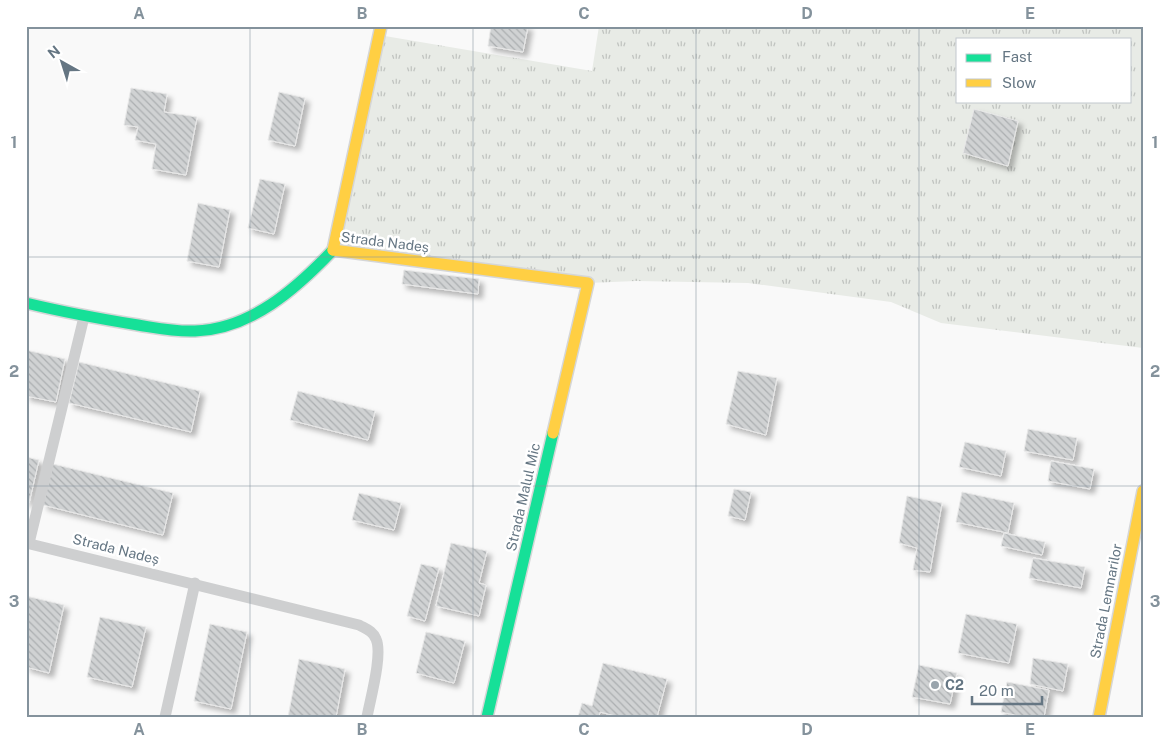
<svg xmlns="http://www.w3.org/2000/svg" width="1169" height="743" font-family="'Public Sans',sans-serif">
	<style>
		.grass { fill: url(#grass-tufts); fill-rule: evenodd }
		.building { fill: url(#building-back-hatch); stroke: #e8e8e8; filter: url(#shadow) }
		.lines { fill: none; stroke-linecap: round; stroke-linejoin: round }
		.fast-casing { stroke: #d5d6d7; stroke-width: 14 }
		.slow-casing { stroke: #d5d6d7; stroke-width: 14 }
		.lane { stroke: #cecfd0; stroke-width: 11 }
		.fast { stroke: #16e098; stroke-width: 11 }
		.slow { stroke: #ffcf43; stroke-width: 11 }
		.grid { fill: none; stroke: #84929c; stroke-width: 1; stroke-opacity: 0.55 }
		.poi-dot { fill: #99a4ac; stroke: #fff; stroke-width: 2 }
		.labels { text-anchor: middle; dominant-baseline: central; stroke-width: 5; stroke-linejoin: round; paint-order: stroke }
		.street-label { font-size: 14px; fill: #657683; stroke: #fff }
		.poi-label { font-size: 14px; font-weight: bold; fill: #657683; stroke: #fff; text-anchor: start }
		.neatline { fill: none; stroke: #84929c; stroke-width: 2 }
		.grid-label { font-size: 16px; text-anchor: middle; font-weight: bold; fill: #84929c }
	</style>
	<defs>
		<pattern id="grass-tufts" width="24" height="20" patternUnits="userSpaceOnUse" patternTransform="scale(1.25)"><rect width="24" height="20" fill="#e8ebe6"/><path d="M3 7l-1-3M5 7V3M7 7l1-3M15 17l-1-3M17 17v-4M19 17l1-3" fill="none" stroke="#c0c3c0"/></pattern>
		<pattern id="building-back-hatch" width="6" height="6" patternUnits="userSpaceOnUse" patternTransform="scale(1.25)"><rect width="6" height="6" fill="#d0d2d3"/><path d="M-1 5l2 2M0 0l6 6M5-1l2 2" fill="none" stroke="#acafb1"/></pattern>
		<filter id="shadow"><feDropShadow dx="4.5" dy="4.5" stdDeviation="2.5" flood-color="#0004"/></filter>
	</defs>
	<rect width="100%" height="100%" fill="#f9f9f9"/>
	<path class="grass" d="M599,26h544v322l-202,-25 -50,-21 -143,-19 -112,-2 -48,2 -255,-33 46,-215 213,36zM958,39h172v62h-172z"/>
	<g class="building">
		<polygon points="491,26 528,26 523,52 488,46"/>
		<polygon points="131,88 167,94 164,112 197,117 186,175 152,169 156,144 135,140 138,127 124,125"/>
		<polygon points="279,92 305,98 295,146 268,140"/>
		<polygon points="974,109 1018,121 1008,166 963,153"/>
		<polygon points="260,179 285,184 274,234 248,228"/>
		<polygon points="198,203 230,210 219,267 187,261"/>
		<polygon points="404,270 479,279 478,294 402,284"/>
		<polygon points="26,350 65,359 56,402 26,396"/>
		<polygon points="79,362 200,391 191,432 69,403"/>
		<polygon points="738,371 777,378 766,435 726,424"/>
		<polygon points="298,391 375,411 368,440 290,420"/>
		<polygon points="1028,429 1077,438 1073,460 1024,451"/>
		<polygon points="965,442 1006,451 1001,476 959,467"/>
		<polygon points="26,457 39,460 29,503 26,502"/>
		<polygon points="1051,461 1094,469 1090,489 1048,481"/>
		<polygon points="53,464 173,493 163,535 43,505"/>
		<polygon points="734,489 751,492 745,520 728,516"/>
		<polygon points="962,492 1014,503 1008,533 956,522"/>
		<polygon points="359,493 401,503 394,530 352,520"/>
		<polygon points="907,496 942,503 930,572 913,570 917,548 899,543"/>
		<polygon points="1004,533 1045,542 1042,555 1001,546"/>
		<polygon points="451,543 487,551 479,583 486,585 479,616 436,606"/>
		<polygon points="1033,558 1085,567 1081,588 1029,578"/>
		<polygon points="421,564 439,568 425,621 407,616"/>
		<polygon points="26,596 64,605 49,673 26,667"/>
		<polygon points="966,614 1017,624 1009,663 958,653"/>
		<polygon points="100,617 146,627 132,687 87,677"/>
		<polygon points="210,624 247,632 231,709 194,701"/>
		<polygon points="426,632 465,641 454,683 416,673"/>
		<polygon points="1033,658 1068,664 1063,691 1030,684"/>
		<polygon points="299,659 345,669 336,717 288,717"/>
		<polygon points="603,663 667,679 657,717 620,717 600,712 599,717 578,717 582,703 592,706"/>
		<polygon points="919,665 957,673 950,704 912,697"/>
		<polygon points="1007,682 1049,690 1044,717 1024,717 1001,712"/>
	</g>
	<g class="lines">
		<g class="fast-casing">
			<g id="fast">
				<path d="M26,303c37,9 75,16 112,22 19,3 38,7 57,6 56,-2 101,-42 138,-81"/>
				<polyline points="487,717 553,433"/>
			</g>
		</g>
		<g class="slow-casing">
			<g id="slow">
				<polyline points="333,250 588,283 553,433"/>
				<polyline points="333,250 381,26"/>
				<polyline points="1099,717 1143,491"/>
			</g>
		</g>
		<g class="lane">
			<path d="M26,543l333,82c7,4 14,6 17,14 7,15 -6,61 -9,78"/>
			<polyline points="29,543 84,317"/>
			<polyline points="165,717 195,583"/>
		</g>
		<use href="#fast" class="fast"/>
		<use href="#slow" class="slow"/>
	</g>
	<path class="grid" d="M250,26v691M473,26v691M696,26v691M919,26v691M26,257h1117M26,486h1117"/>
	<circle class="poi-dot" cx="935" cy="685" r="5"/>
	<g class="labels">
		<g class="street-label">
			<text transform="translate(385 242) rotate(7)">Strada Nadeș</text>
			<text transform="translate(523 497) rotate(-77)">Strada Malul Mic</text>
			<text transform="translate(116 549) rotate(14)">Strada Nadeș</text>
			<text transform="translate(1106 601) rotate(-79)">Strada Lemnarilor</text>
		</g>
		<g class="poi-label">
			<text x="945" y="685">C2</text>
		</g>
	</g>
	<rect width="1169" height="743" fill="none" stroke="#ffffff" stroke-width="55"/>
	<rect x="956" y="38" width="175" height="65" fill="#ffffff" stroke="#c1c8cd"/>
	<rect x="966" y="54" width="25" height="8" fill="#16e098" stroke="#c1c8cd"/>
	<text x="1002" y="62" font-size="15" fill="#657683">Fast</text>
	<rect x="966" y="79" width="25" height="8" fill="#ffcf43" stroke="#c1c8cd"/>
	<text x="1002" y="88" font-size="15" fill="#657683">Slow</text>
	<g transform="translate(62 62) rotate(321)" stroke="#ffffff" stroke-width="4" paint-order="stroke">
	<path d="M0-4L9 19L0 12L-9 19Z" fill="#657683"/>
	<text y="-8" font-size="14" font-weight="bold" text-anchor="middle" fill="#657683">N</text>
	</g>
	<path d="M972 696v8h70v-8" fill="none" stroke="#657683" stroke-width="2.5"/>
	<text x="979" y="696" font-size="15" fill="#657683" stroke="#ffffff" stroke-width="4" paint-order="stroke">20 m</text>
	<rect x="28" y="28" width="1114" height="688" class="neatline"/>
	<g class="grid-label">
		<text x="139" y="19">A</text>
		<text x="362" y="19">B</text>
		<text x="584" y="19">C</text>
		<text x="807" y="19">D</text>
		<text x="1030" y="19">E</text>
		<text x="14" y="148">1</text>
		<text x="1155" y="148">1</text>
		<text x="14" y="377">2</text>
		<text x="1155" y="377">2</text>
		<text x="14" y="607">3</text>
		<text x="1155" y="607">3</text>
		<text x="139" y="735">A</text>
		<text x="362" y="735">B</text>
		<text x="584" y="735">C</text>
		<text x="807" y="735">D</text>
		<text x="1030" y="735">E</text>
	</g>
</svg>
